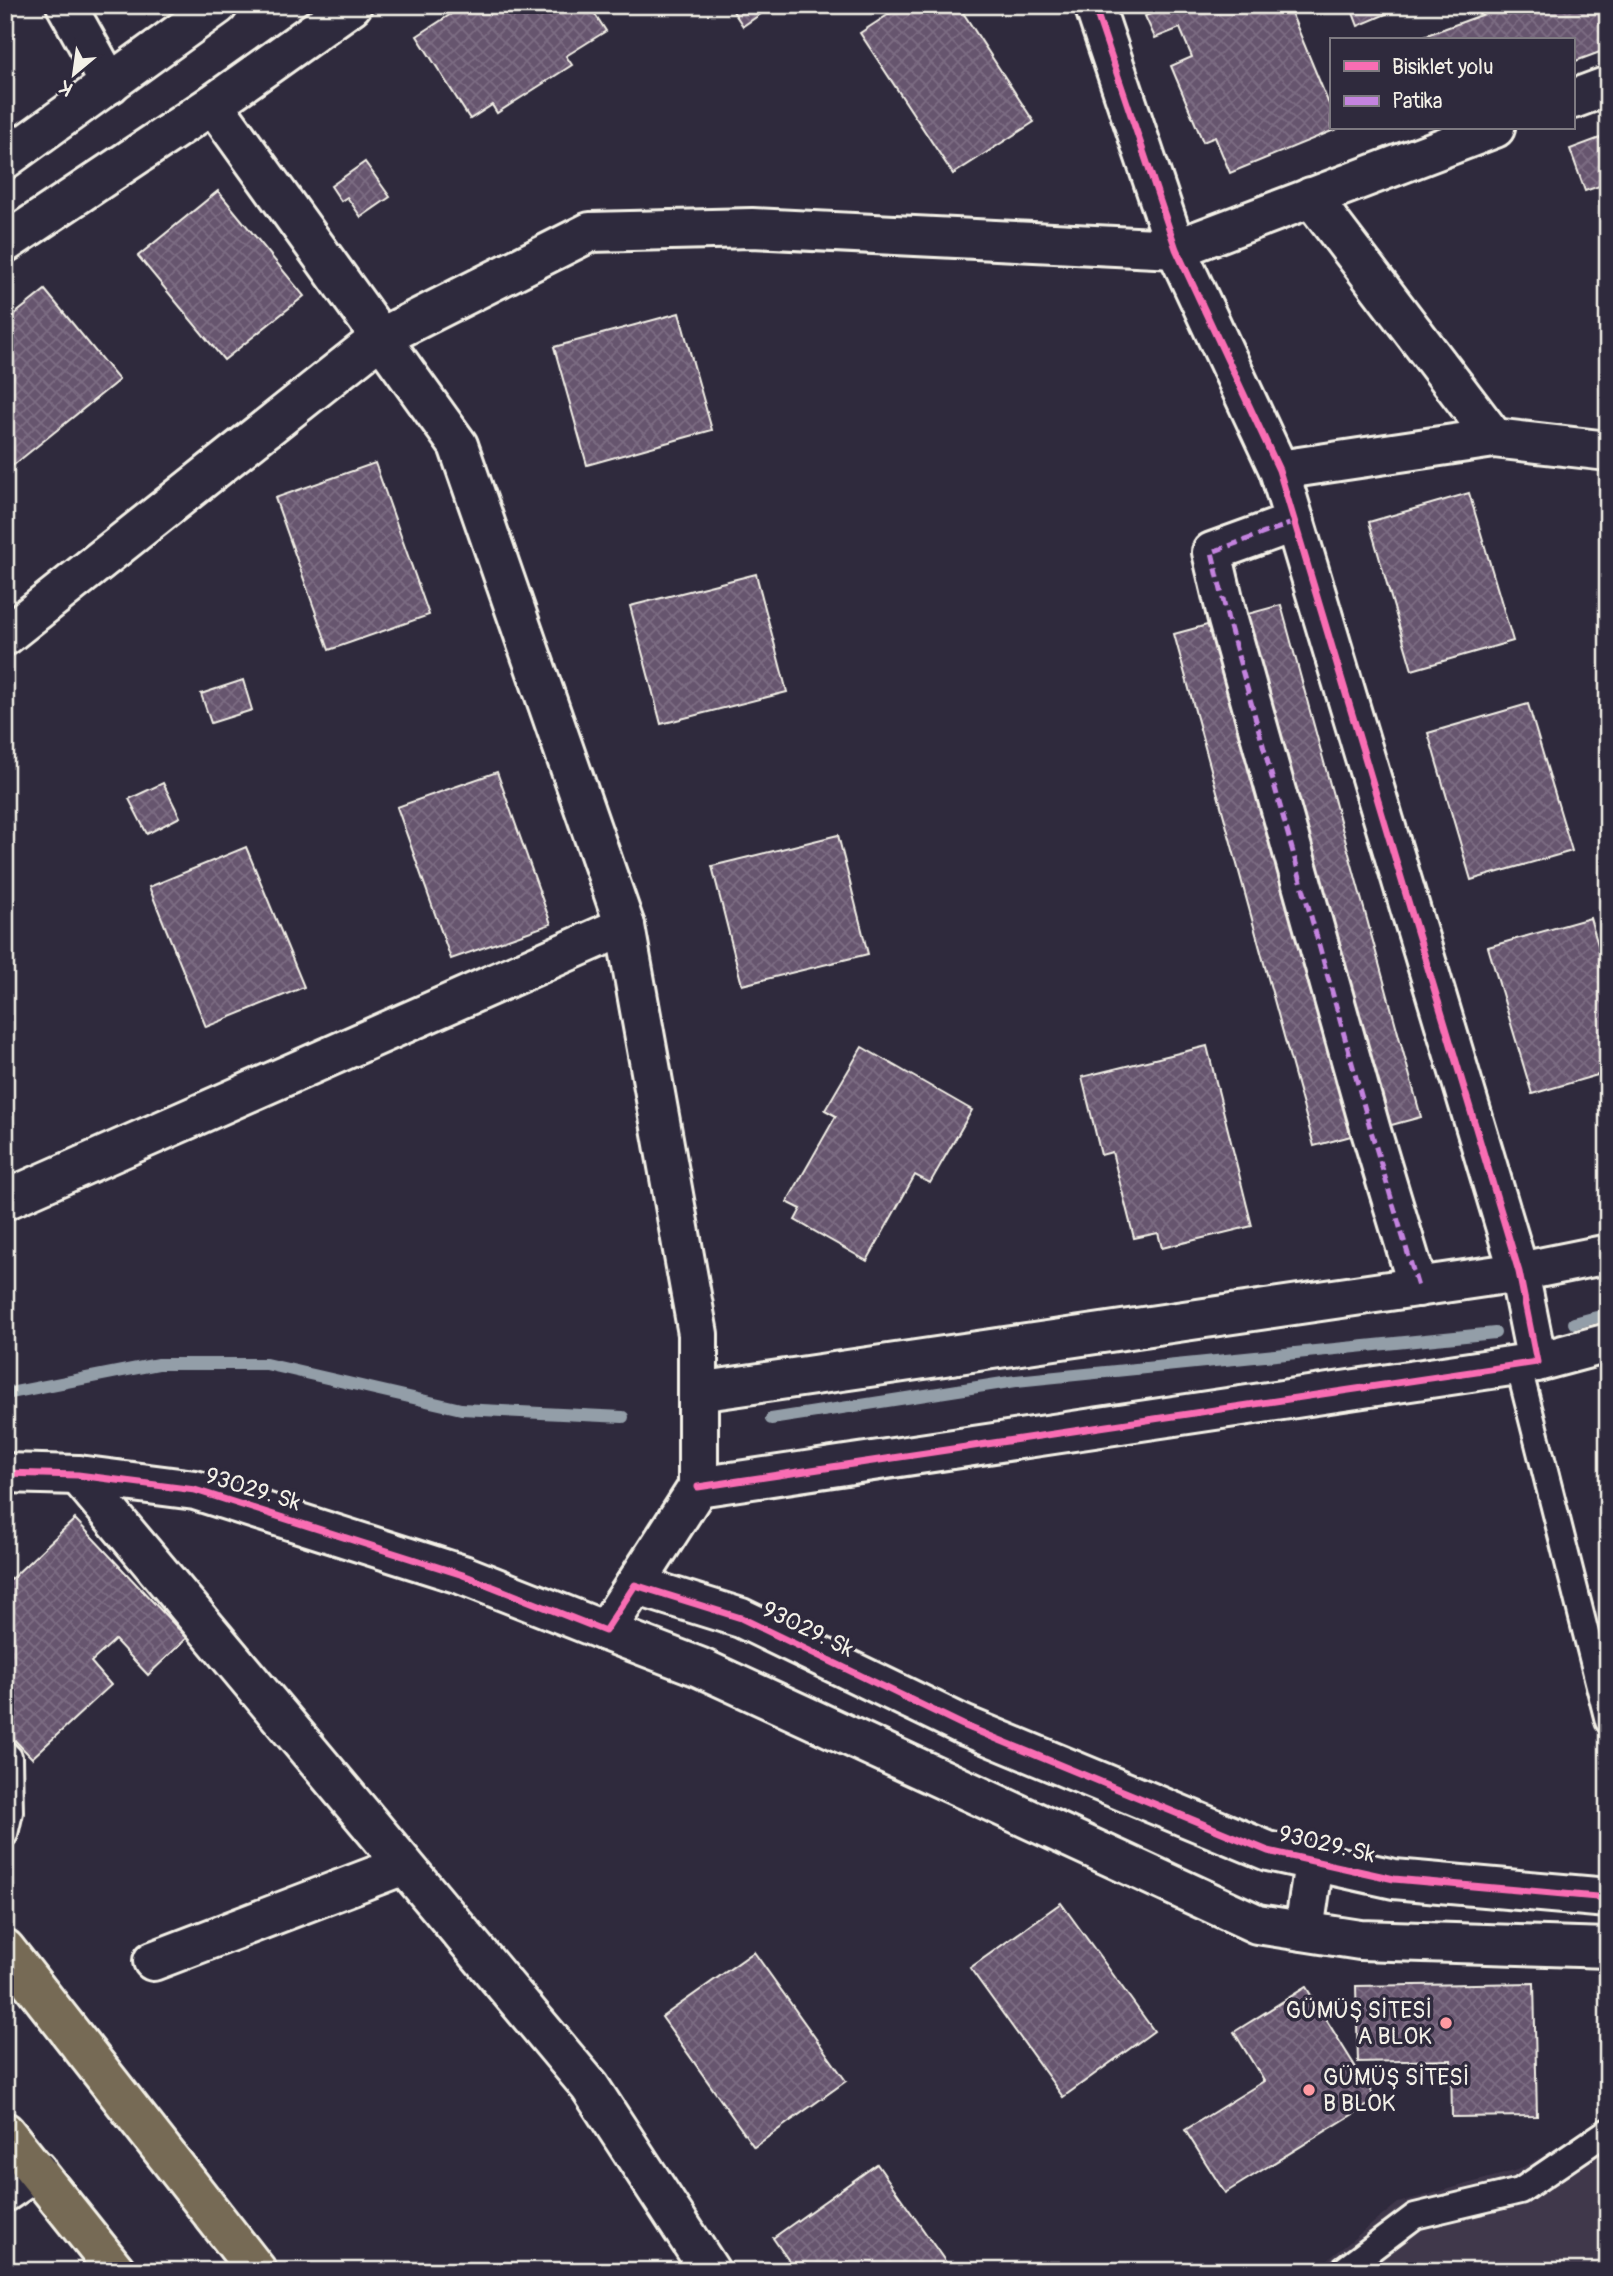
<svg xmlns="http://www.w3.org/2000/svg" width="1613" height="2276" font-family="Pangolin,sans-serif">
	<style>
		.built { fill: #40374c }
		.lines { fill: none; stroke-linecap: round; stroke-linejoin: round }
		.stream { stroke: #939ea8; stroke-width: 12 }
		.building { fill: url(#building-cross-hatch); stroke: #f4f1e8; stroke-width: 2 }
		.lane-casing { stroke: #f4f1e8; stroke-width: 30 }
		.street-casing { stroke: #f4f1e8; stroke-width: 44 }
		.secondary-casing { stroke: #f4f1e8; stroke-width: 44 }
		.primary-casing { stroke: #f4f1e8; stroke-width: 44 }
		.lane { stroke: #2f2a3d; stroke-width: 24 }
		.street { stroke: #2f2a3d; stroke-width: 38 }
		.secondary { stroke: #2f2a3d; stroke-width: 38 }
		.primary { stroke: #766a54; stroke-width: 38 }
		.quiet { stroke: #c483df; stroke-width: 5; stroke-dasharray: 10 5; stroke-linecap: butt }
		.cycleway-casing { stroke: #2f2a3d; stroke-width: 11 }
		.cycleway { stroke: #f96db3; stroke-width: 7 }
		.poi-dot { fill: #ff9aa2; stroke: #2f2a3d; stroke-width: 2.5 }
		.labels { text-anchor: middle; dominant-baseline: central; stroke-width: 7; stroke-linejoin: round; paint-order: stroke }
		.street-label { font-size: 23px; fill: #f4f1e8; stroke: #2f2a3d }
		.poi-label { font-size: 23px; fill: #f4f1e8; stroke: #2f2a3d; text-anchor: end }
	</style>
	<defs>
		<pattern id="building-cross-hatch" width="8" height="8" patternUnits="userSpaceOnUse" patternTransform="scale(1.75)"><rect width="8" height="8" fill="#66546e"/><path d="M0 0l8 8M0 8l8-8" fill="none" stroke="#7c6d83"/></pattern>
	</defs>
	<rect width="100%" height="100%" fill="#2f2a3d"/>
	<filter id="ink" filterUnits="userSpaceOnUse"><feTurbulence type="fractalNoise" baseFrequency=".0143" numOctaves="2"/><feDisplacementMap in="SourceGraphic" scale="14" xChannelSelector="R" yChannelSelector="G"/><feConvolveMatrix kernelMatrix="1 2 1 2 8 2 1 2 1" color-interpolation-filters="sRGB"/></filter>
	<g filter="url(#ink)">
		<polygon class="built" points="1608,2121 1608,2271 1314,2271 1398,2203 1518,2170"/>
		<g class="lines">
			<g class="stream">
				<polyline points="1574,1323 1608,1314"/>
				<polyline points="5,1394 158,1364 266,1364 461,1409 623,1417"/>
				<polyline points="771,1419 1016,1381 1495,1333"/>
			</g>
		</g>
		<g class="building">
			<polygon points="465,5 589,5 606,31 566,56 572,65 497,113 492,105 470,119 417,36"/>
			<polygon points="729,5 774,5 743,26"/>
			<polygon points="903,5 958,5 1034,122 953,174 860,33"/>
			<polygon points="1172,5 1288,5 1331,109 1331,128 1339,128 1230,173 1215,137 1203,142 1171,66 1192,57 1180,28 1155,38 1145,16"/>
			<polygon points="1350,5 1407,5 1358,26"/>
			<polygon points="1509,5 1608,5 1608,49 1573,62 1573,40 1413,40"/>
			<polygon points="1608,135 1608,183 1585,191 1570,149"/>
			<polygon points="365,162 390,197 361,217 347,197 341,201 331,186"/>
			<polygon points="218,191 304,296 224,360 138,256"/>
			<polygon points="45,290 119,380 5,472 5,322"/>
			<polygon points="679,313 712,430 587,465 554,347"/>
			<polygon points="375,463 429,615 329,650 275,498"/>
			<polygon points="1469,493 1513,641 1412,670 1369,522"/>
			<polygon points="756,574 787,692 661,724 630,606"/>
			<polygon points="1281,605 1421,1117 1314,1146 1174,634"/>
			<polygon points="243,680 252,710 211,723 201,694"/>
			<polygon points="1528,704 1572,851 1471,880 1428,733"/>
			<polygon points="497,772 551,924 451,959 397,807"/>
			<polygon points="163,783 180,817 147,834 129,799"/>
			<polygon points="838,835 868,954 742,985 712,866"/>
			<polygon points="246,847 304,987 206,1027 149,887"/>
			<polygon points="1590,918 1608,979 1608,1072 1532,1094 1488,947"/>
			<polygon points="1207,1046 1252,1226 1162,1248 1158,1233 1134,1238 1112,1152 1101,1155 1082,1077"/>
			<polygon points="862,1047 972,1110 930,1183 915,1175 867,1261 795,1220 801,1209 787,1202 836,1116 825,1110"/>
			<polygon points="75,1519 187,1638 148,1675 115,1640 91,1662 111,1685 32,1758 5,1730 5,1573 11,1579"/>
			<polygon points="1061,1903 1154,2031 1063,2097 970,1968"/>
			<polygon points="754,1952 846,2081 754,2147 662,2017"/>
			<polygon points="1534,1983 1537,2116 1452,2117 1451,2060 1358,2062 1356,1986"/>
			<polygon points="1306,1987 1376,2100 1225,2193 1185,2130 1264,2081 1234,2032"/>
			<polygon points="877,2164 952,2271 796,2271 773,2238"/>
		</g>
		<g class="lines">
			<g class="lane-casing">
				<g id="lane">
					<polyline points="1518,1364 1608,1721"/>
					<polyline points="5,1753 9,1757 10,1812 5,1834"/>
					<polyline points="1342,2271 1415,2216 1520,2191 1608,2131"/>
				</g>
			</g>
			<g class="street-casing">
				<g id="street">
					<polyline points="66,5 110,84"/>
					<polyline points="1573,99 1608,86"/>
					<polyline points="213,104 458,445 625,926 698,1334 698,1487 635,1585"/>
					<polyline points="1311,197 1494,438"/>
					<polyline points="1279,470 1494,438 1608,451"/>
					<polyline points="1295,522 1212,552 1228,620 1371,1131 1418,1287"/>
					<polyline points="5,636 380,338 590,232 752,228 1176,249 1495,128"/>
					<polyline points="5,1200 625,926"/>
					<polyline points="1537,1362 1608,1343"/>
					<polyline points="698,1392 1519,1272 1608,1254"/>
					<polyline points="5,1473 78,1475 195,1490 463,1575 605,1631 635,1585 741,1618 963,1725 1268,1851 1394,1879 1608,1898"/>
					<polyline points="78,1475 590,2087 710,2271"/>
					<polyline points="698,1487 1537,1362 1519,1272 1279,470 1176,249 1094,5"/>
					<polyline points="605,1631 699,1667 1257,1924 1360,1940 1608,1948"/>
					<polyline points="1304,1931 1314,1862"/>
					<polyline points="153,1961 404,1865"/>
					<polyline points="5,2192 37,2170"/>
				</g>
			</g>
			<g class="secondary-casing">
				<g id="secondary">
					<polyline points="5,159 218,5"/>
					<polyline points="5,243 213,104 352,5"/>
				</g>
			</g>
			<g class="primary-casing">
				<g id="primary">
					<polyline points="5,1949 257,2271"/>
					<polyline points="5,2132 116,2271"/>
				</g>
			</g>
			<use href="#lane" class="lane"/>
			<use href="#street" class="street"/>
			<use href="#secondary" class="secondary"/>
			<use href="#primary" class="primary"/>
			<polyline class="quiet" points="1295,522 1212,552 1228,620 1371,1131 1418,1287"/>
			<g class="cycleway-casing">
				<g id="cycleway">
					<polyline points="5,1473 78,1475 195,1490 463,1575 605,1631 635,1585 741,1618 963,1725 1268,1851 1394,1879 1608,1898"/>
					<polyline points="698,1487 1537,1362 1519,1272 1279,470 1176,249 1094,5"/>
				</g>
			</g>
			<use href="#cycleway" class="cycleway"/>
		</g>
	</g>
	<g class="poi-dot">
		<circle cx="1446" cy="2023" r="7"/>
		<circle cx="1309" cy="2090" r="7"/>
	</g>
	<g class="labels">
		<g class="street-label">
			<text transform="translate(253 1489) rotate(17)">93029. Sk</text>
			<text transform="translate(808 1629) rotate(26)">93029. Sk</text>
			<text transform="translate(1327 1844) rotate(13)">93029. Sk</text>
		</g>
		<g class="poi-label">
			<text x="1432" y="2010">GÜMÜŞ SİTESİ<tspan x="1432" dy="26">A BLOK</tspan></text>
			<text x="1323" y="2077" text-anchor="start">GÜMÜŞ SİTESİ<tspan x="1323" dy="26">B BLOK</tspan></text>
		</g>
	</g>
	<rect width="1613" height="2276" fill="none" stroke="#2f2a3d" stroke-width="28"/>
	<rect x="14" y="14" width="1585" height="2248" fill="none" stroke="#f4f1e8" stroke-width="2.5" filter="url(#ink)"/>
	<rect x="1330" y="38" width="245" height="91" fill="#2f2a3d" stroke="#7e7a81" stroke-width="2"/>
	<rect x="1344" y="61" width="35" height="10" fill="#f96db3" stroke="#7e7a81" stroke-width="2"/>
	<text x="1392" y="74" font-size="21" fill="#f4f1e8">Bisiklet yolu</text>
	<rect x="1344" y="96" width="35" height="10" fill="#c483df" stroke="#7e7a81" stroke-width="2"/>
	<text x="1392" y="108" font-size="21" fill="#f4f1e8">Patika</text>
	<g transform="translate(74 74) rotate(209)" stroke="#2f2a3d" stroke-width="5" paint-order="stroke">
	<path d="M0-5L12 26L0 18L-12 26Z" fill="#f4f1e8"/>
	<text y="-10" font-size="19" font-weight="bold" text-anchor="middle" fill="#f4f1e8">K</text>
	</g>
</svg>
